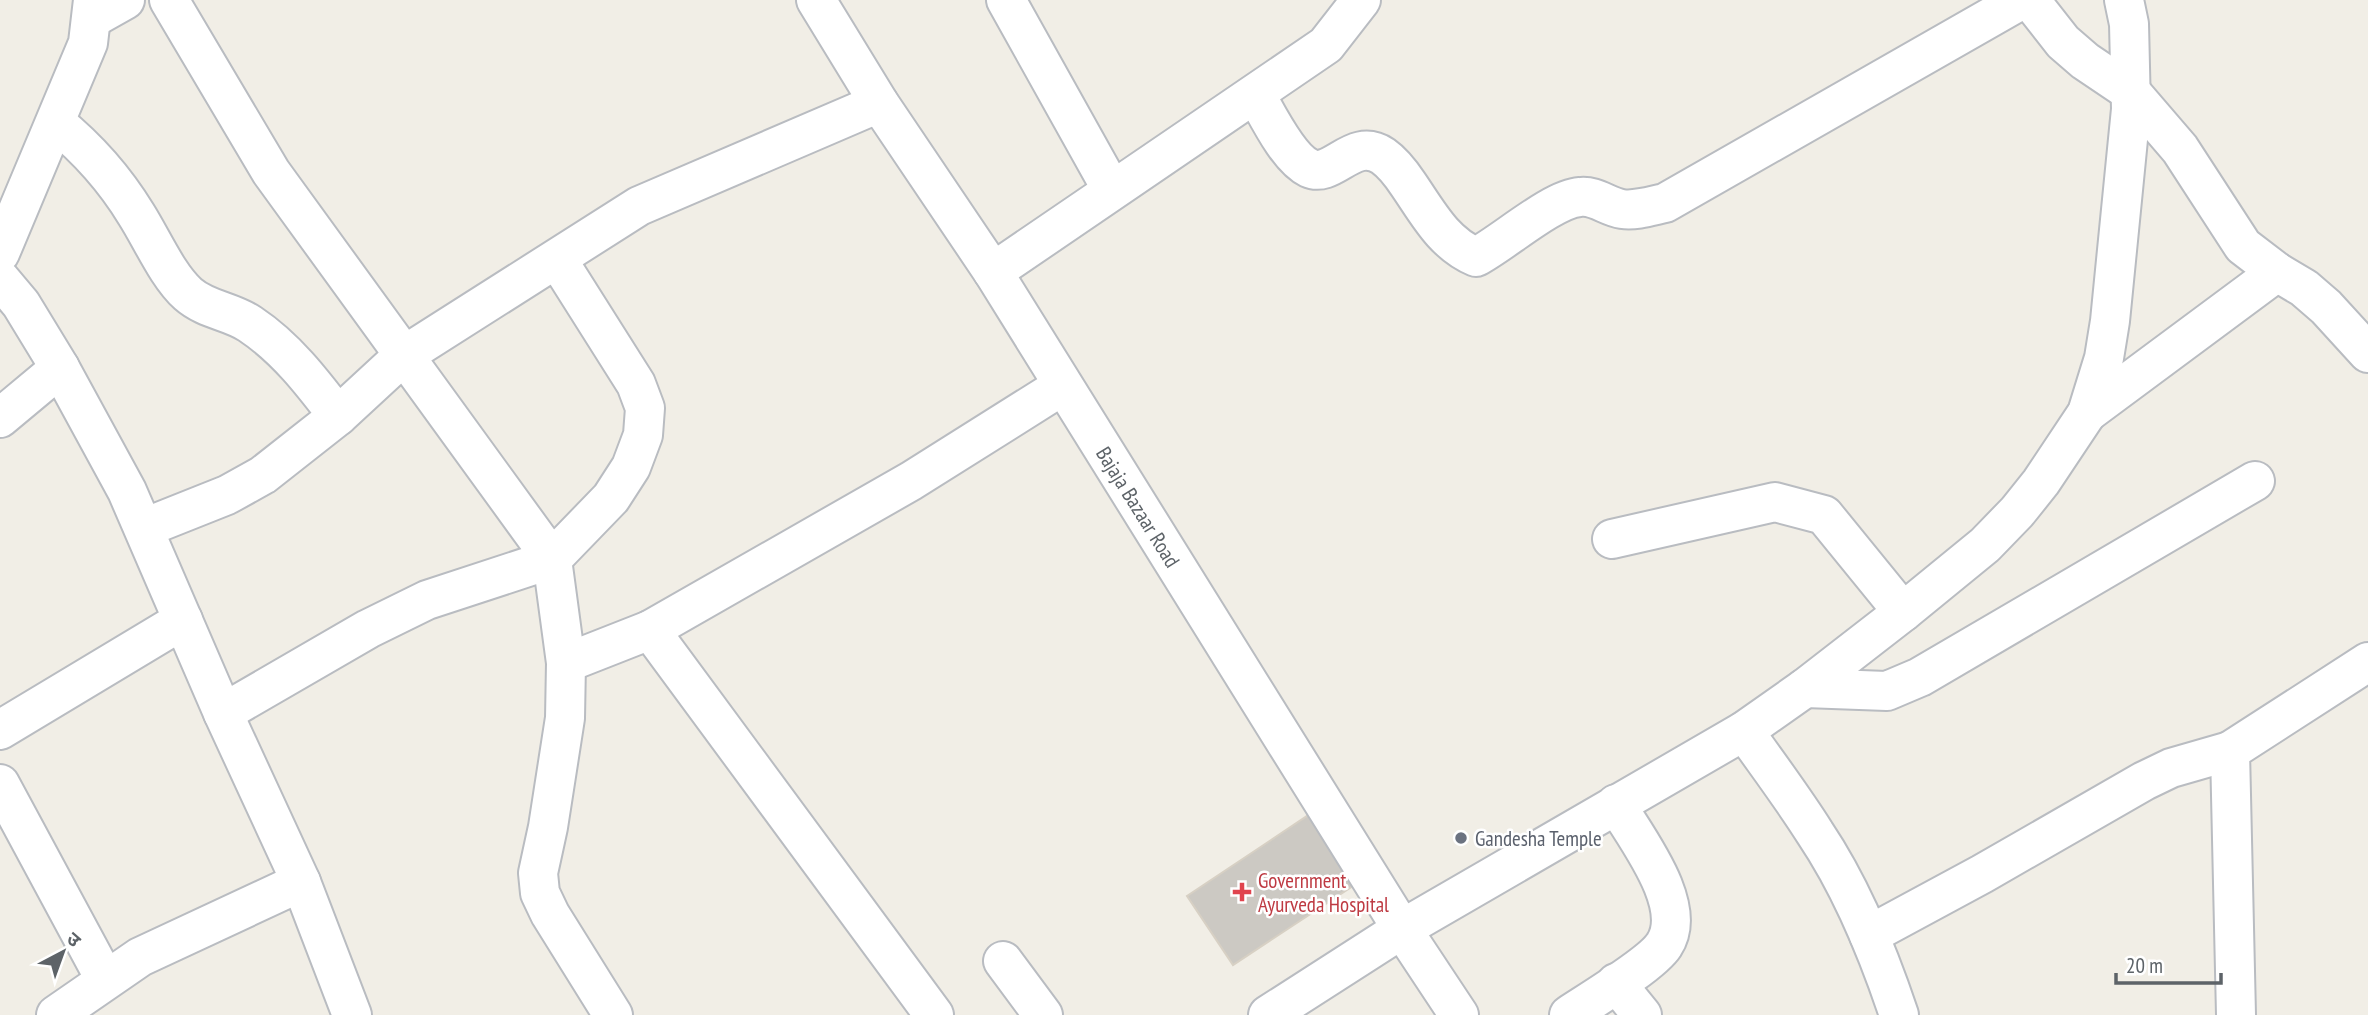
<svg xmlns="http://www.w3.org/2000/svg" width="2368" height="1015" font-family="'PT Sans Narrow','Noto Sans Devanagari',sans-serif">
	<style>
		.building { fill: #ccc9c3; stroke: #d7d0c4; stroke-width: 2 }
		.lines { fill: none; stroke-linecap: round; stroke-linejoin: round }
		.minor-casing { stroke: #b9bcc1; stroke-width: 42 }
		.minor { stroke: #fff; stroke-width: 38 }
		.worship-dot { fill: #6b7280; stroke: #fff; stroke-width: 2.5 }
		.health-dot { fill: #e0444e; stroke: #fff; stroke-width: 2.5 }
		.labels { text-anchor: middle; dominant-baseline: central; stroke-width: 5; stroke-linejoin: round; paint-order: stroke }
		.street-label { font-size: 21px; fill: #5d6368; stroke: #fff }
		.worship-label { font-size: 21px; fill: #5b616d; stroke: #fff; text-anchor: start }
		.health-label { font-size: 21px; fill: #be3a42; stroke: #fff; text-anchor: start }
	</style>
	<rect width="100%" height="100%" fill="#f1eee6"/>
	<polygon class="building" points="1310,814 1356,884 1233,965 1187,896"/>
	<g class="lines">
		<g class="minor-casing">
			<g id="minor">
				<polyline points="169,0 271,172 552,559 566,663 565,718 548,827 538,873 540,893 550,914 613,1015"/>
				<polyline points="816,0 879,103 993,272 1402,929 1459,1015"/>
				<polyline points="1006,0 1112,190"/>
				<polyline points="2030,0 2063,42 2085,61 2131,92 2180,149 2243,246 2277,272 2304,288 2326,307 2368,353"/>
				<polyline points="93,18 125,0"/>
				<path d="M1256,95c12,21 32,63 53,73 24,11 44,-32 74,-12 10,7 19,19 25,28 20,29 35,59 68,73 27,-14 76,-58 104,-60 15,-2 28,10 42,12 14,2 29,-3 43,-6l356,-203"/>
				<path d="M56,123c32,26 58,55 80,91 16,25 31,61 52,80 18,16 43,17 62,30 36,24 62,58 88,92"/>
				<polyline points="0,253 88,43 93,0"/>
				<polyline points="993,272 1326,45 1361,0"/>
				<polyline points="0,279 21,304 60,368 127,491 223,713 301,882 352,1015"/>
				<polyline points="2087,413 2277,272"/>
				<polyline points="0,418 60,368"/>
				<polyline points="144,528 227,495 263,475 338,416 403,356 639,206 879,103"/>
				<polyline points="1612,539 1775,502 1824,515 1903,612"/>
				<polyline points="650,630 934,1015"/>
				<polyline points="566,663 650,630 911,481 1062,386"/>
				<polyline points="1805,688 1887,691 1920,677 2255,481"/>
				<polyline points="223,713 368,629 427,600 552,559 611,498 631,467 643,435 645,408 636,384 557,259"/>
				<polyline points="0,730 183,620"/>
				<path d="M1744,731c24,34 49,67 71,102 37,55 63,119 84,182"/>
				<polyline points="0,784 105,979"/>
				<polyline points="1869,935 1982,874 2144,781 2171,768 2230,751"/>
				<polyline points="1003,961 1043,1015"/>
				<polyline points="1616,983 1642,1015"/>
				<polyline points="56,1015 140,957 301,882"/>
				<polyline points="1268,1015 1402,929 1744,731 1805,688 1903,612 1985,545 2017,512 2041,482 2087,413 2104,358 2110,321 2131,109 2129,24 2124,0"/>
				<path d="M1569,1015c21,-14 83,-51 95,-70 26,-39 -28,-107 -48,-141"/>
				<polyline points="2236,1015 2230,751 2368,662"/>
			</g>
		</g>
		<use href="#minor" class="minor"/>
	</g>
	<circle class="worship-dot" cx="1461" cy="838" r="7"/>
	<path class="health-dot" d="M1238.5 881.5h7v7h7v7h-7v7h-7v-7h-7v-7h7z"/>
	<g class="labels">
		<g class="street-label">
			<text transform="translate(1138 507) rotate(58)">Bajaja Bazaar Road</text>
		</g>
		<g class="worship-label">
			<text x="1475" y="838">Gandesha Temple</text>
		</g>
		<g class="health-label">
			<text x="1258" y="880">Government<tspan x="1258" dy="24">Ayurveda Hospital</tspan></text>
		</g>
	</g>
	<g transform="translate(63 952) rotate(41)" stroke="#ffffff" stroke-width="5" paint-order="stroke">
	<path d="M0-5L12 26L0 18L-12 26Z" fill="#5d6368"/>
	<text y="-10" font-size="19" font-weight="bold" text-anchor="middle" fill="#5d6368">उ</text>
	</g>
	<path d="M2116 973v10h105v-10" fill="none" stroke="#5d6368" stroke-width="3.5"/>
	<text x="2126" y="973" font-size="21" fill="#5d6368" stroke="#ffffff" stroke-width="5" paint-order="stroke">20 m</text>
</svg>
